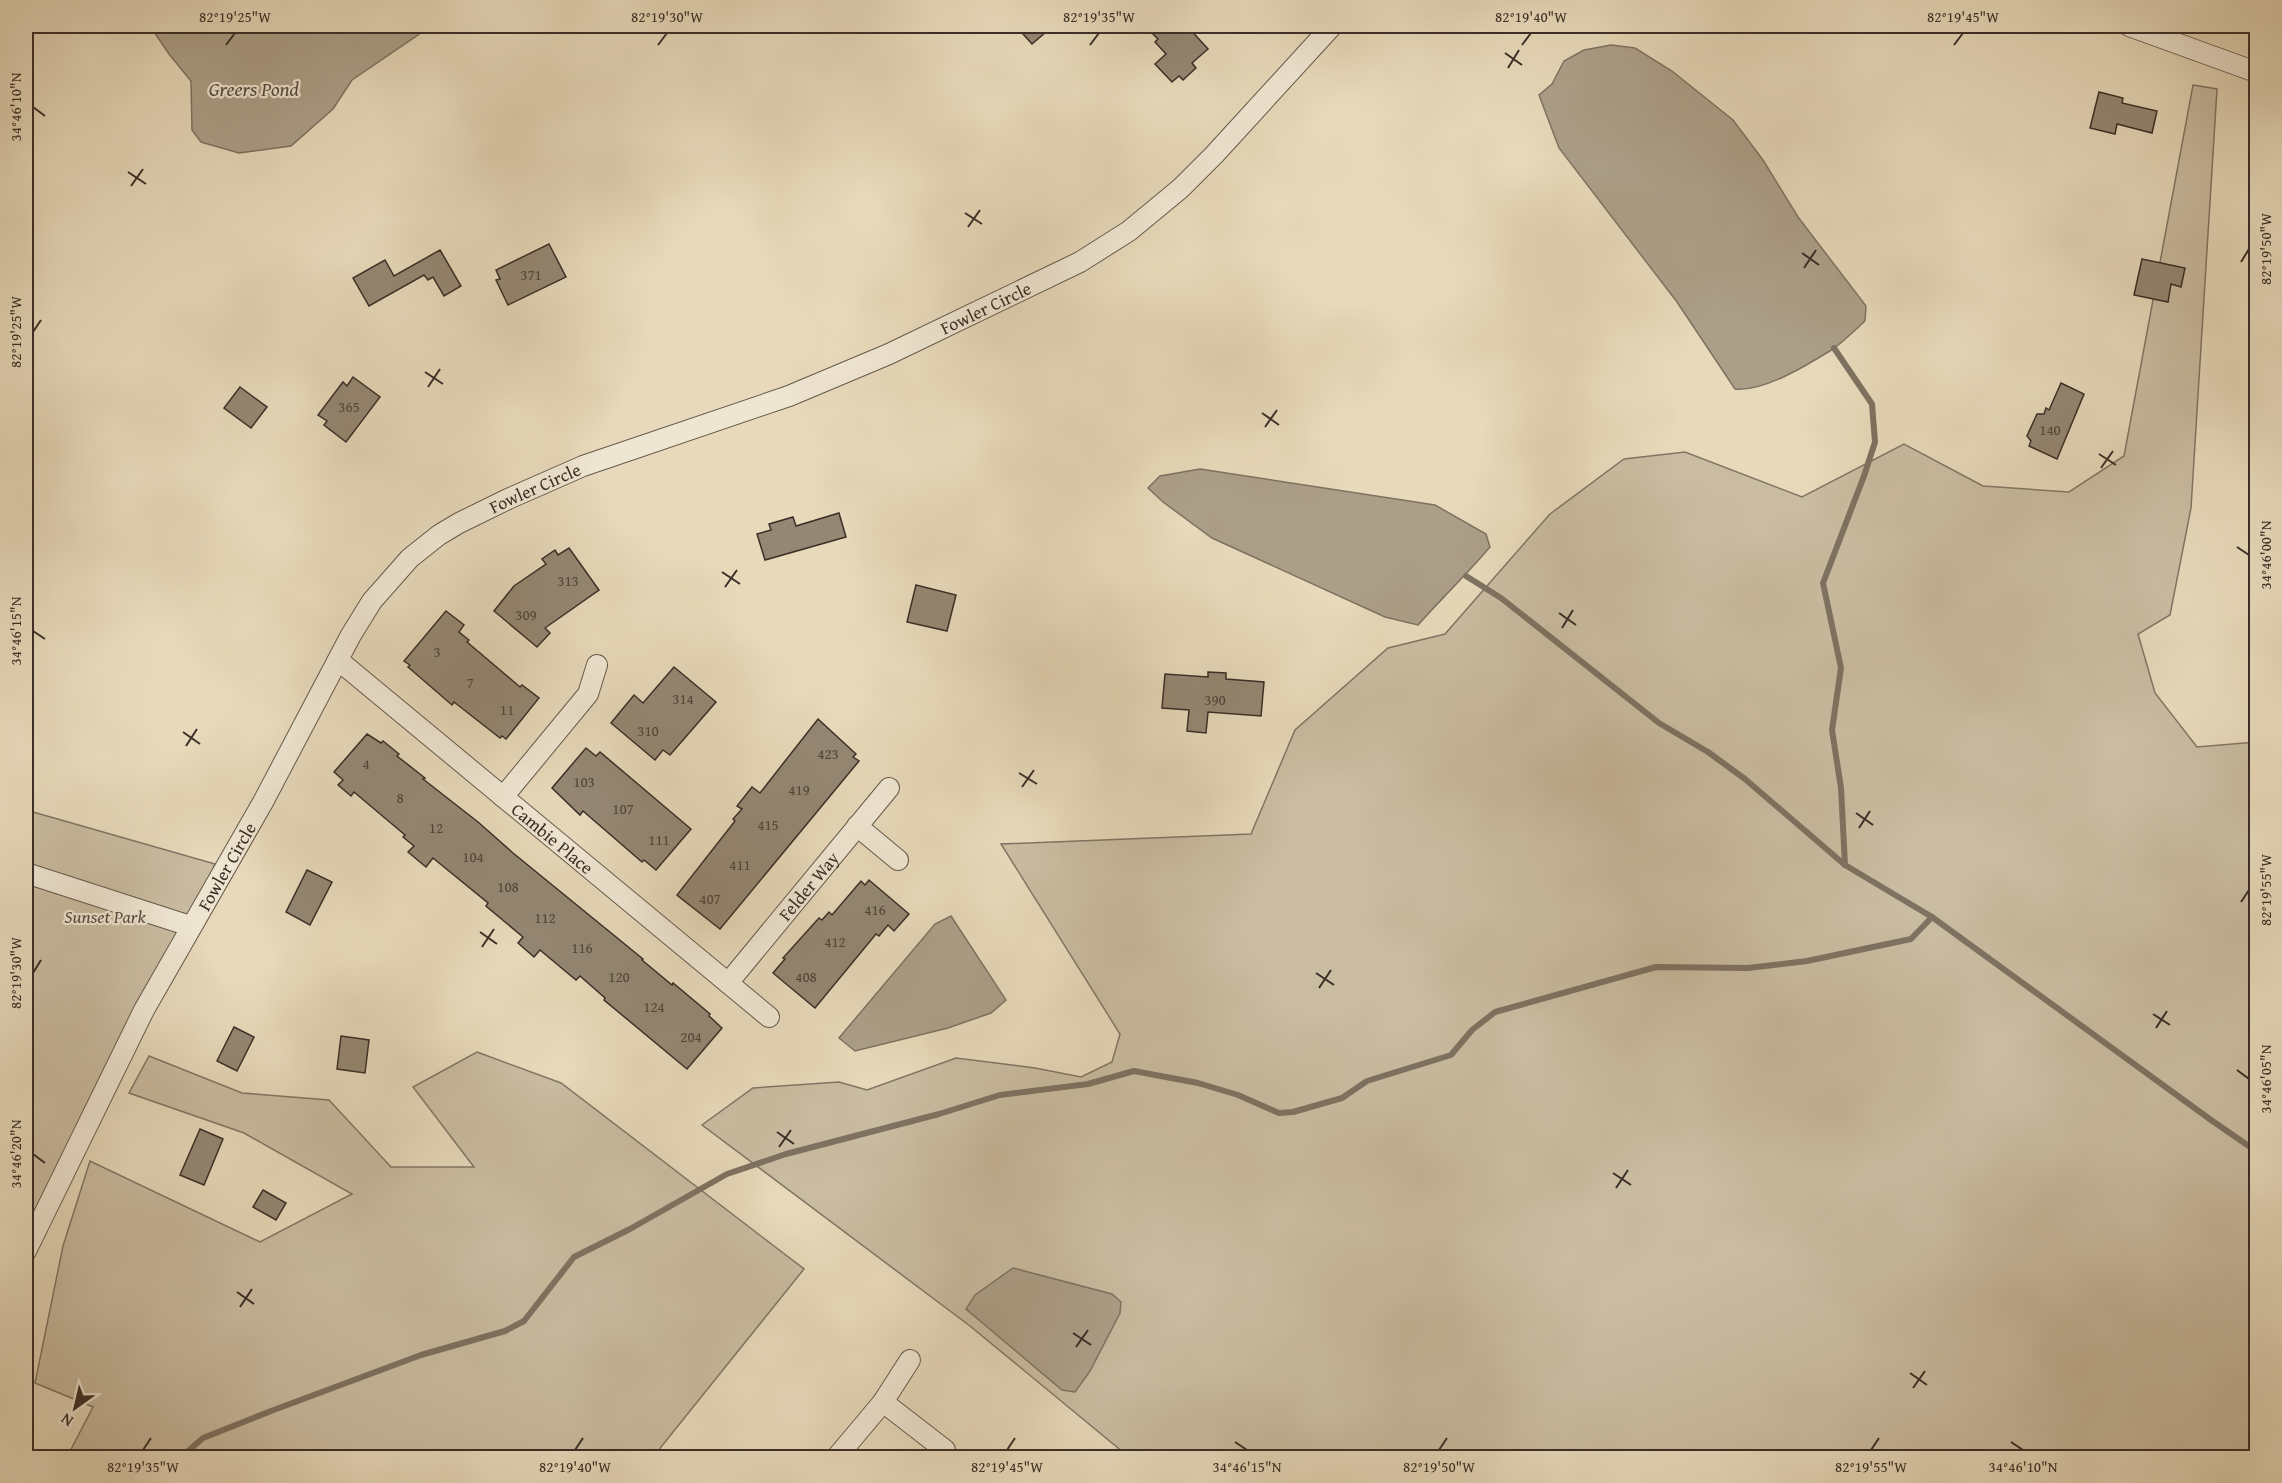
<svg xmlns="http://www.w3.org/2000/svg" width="2282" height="1483" font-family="'Gentium Book Plus',serif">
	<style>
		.green { fill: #cabca1; stroke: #827564; stroke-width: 1.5 }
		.water { fill: #ac9f88; stroke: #7e7261; stroke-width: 1.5 }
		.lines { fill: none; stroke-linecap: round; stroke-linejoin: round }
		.stream { stroke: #7e7261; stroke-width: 6 }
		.building { fill: #948773; stroke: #3a2e27; stroke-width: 1.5 }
		.minor-casing { stroke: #65594c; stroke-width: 22 }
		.minor { stroke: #efe6d2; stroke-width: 20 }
		.ticks { fill: none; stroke: #3a2e27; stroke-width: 2 }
		.labels { text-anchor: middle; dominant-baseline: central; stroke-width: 4.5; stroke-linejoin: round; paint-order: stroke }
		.number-label { font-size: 15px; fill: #50443a }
		.street-label { font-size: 18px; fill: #3a2e27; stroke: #efe6d2 }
		.park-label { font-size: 18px; font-style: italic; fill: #574a3f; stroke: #efe6d2 }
		.water-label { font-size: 20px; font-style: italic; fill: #564a3f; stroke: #efe6d2 }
		.neatline { fill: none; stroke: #3a2e27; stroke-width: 2 }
		.ticks-label { font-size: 15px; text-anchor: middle; fill: #3a2e27 }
	</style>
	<rect width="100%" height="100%" fill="#e7d9ba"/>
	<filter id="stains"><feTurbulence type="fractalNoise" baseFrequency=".00333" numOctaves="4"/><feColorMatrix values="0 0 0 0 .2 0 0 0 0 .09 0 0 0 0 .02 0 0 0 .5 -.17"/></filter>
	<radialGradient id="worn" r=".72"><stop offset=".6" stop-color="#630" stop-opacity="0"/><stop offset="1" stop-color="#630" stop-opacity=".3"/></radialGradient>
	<g class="green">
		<polygon points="2193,85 2217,89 2191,508 2170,615 2138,634 2155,693 2197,747 2256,742 2256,1457 1129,1457 970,1326 702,1125 753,1088 839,1082 867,1090 956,1058 1035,1068 1081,1077 1112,1062 1120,1034 1001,844 1251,834 1295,730 1388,648 1445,634 1550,514 1624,459 1685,452 1802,497 1904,444 1983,486 2069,492 2124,456"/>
		<polygon points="26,810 215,864 190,926 37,1213 26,1208"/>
		<polygon points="477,1052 561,1083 804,1269 653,1457 67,1457 93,1407 35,1383 63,1246 90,1161 260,1242 352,1194 244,1133 129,1093 149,1056 242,1093 329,1100 391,1167 474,1167 413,1087"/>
	</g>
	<g class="water">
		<polygon points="150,26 442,26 424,31 352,80 333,109 291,146 239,153 201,142 192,130 191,81 169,54"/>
		<path d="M1611,45l24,3 37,23 61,49 30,40 35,57 68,89 -1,15c-10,9 -21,20 -32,28 -24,15 -69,43 -98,40l-58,-87 -118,-154 -20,-53 13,-11 12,-23 20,-11z"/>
		<path d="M1200,469l235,36 51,29 4,13c-23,27 -48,51 -72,78l-33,-8 -173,-79 -49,-36 -15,-14 12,-12z"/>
		<polygon points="951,916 1006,1000 991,1013 948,1028 855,1051 839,1038 935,924"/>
		<polygon points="1013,1268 1112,1294 1121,1302 1120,1313 1090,1371 1075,1392 1062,1390 966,1309 975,1295"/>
	</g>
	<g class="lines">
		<g class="stream">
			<polyline points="1834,348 1872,404 1875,442 1864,476 1823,583 1841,668 1832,730 1841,788 1845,865"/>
			<polyline points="1466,576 1501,598 1659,723 1708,752 1745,779 1845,865 1932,917 2211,1120 2256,1151"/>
			<polyline points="180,1458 203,1438 271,1411 421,1355 505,1331 524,1321 574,1257 630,1229 727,1174 786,1154 939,1114 1000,1095 1088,1084 1134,1071 1198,1083 1238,1095 1279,1113 1293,1112 1342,1098 1367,1081 1451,1055 1472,1030 1495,1012 1656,967 1748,968 1807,961 1911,939 1932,917"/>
		</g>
	</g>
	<g class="building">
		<polygon points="1016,26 1053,26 1032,44"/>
		<polygon points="1163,26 1187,26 1208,49 1192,63 1196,68 1183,80 1179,76 1172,82 1155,64 1166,54 1155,42 1158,39 1153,34"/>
		<polygon points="2099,92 2123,98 2122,103 2157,111 2152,133 2117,124 2115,134 2090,128"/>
		<polygon points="549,244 566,277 508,305 496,280 500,279 496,270"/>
		<polygon points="440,250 461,286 444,296 433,277 428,280 424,275 369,306 353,278 385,260 394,276"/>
		<polygon points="2142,259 2185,268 2181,287 2171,284 2168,302 2134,295"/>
		<polygon points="353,377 380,397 346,442 324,425 327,421 318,415 343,382 347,386"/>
		<polygon points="2061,383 2084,394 2057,459 2029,446 2031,441 2027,436 2037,414 2044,414 2046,408 2049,410"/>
		<polygon points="240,387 267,407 251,428 224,408"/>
		<polygon points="839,513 846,537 765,560 757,534 771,530 769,524 793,517 796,526"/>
		<polygon points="569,548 599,590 545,628 550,633 537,647 494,611 514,586 546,564 542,559 555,550 558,555"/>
		<polygon points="916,585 956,595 947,631 907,622"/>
		<polygon points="446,611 464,625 459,632 469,640 467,642 520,687 522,685 539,698 506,739 502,736 500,738 454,702 452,705 408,667 410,665 404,661"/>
		<polygon points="674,667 716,702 670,755 663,750 655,760 611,723 634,695 643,703"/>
		<polygon points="1208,672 1226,673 1226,679 1264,682 1261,716 1208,712 1206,733 1187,731 1189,710 1162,708 1165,674 1208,677"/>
		<polygon points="818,719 856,754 853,757 859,761 720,929 677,895 735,821 733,819 742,809 737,806 752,787 760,793"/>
		<polygon points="367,734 381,743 383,741 399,754 397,756 425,778 423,779 478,822 513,853 643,959 642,960 672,985 673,983 710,1014 709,1016 722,1028 687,1069 604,1000 605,998 580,976 576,980 540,950 534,957 518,943 523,937 486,906 488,903 433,858 426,867 408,852 414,846 403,837 405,835 354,792 351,796 338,785 343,780 334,772"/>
		<polygon points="586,748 596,756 600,752 691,829 656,870 644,860 642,862 583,811 580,815 552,788"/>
		<polygon points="307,870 332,882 310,925 286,912"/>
		<polygon points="869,880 909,914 894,931 888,925 879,936 876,934 815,1008 773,973 785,959 783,958 819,918 822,920 829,912 832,915 861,881 865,885"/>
		<polygon points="234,1027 254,1037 237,1071 217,1061"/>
		<polygon points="341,1036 369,1040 365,1073 337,1069"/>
		<polygon points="200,1129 223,1139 204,1185 180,1175"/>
		<polygon points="263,1190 286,1203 276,1220 253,1207"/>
	</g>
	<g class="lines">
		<g class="minor-casing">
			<g id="minor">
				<polyline points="2129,26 2256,72"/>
				<path id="s1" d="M338,660l431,357"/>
				<polyline points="503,797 588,694 597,665"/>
				<polyline points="857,826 898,860"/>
				<polyline points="26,873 190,926"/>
				<path id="s2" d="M728,983l161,-195"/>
				<path id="s3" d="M26,1251l118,-241 119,-208 88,-167 21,-34 38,-43 29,-23 20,-12 49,-24 75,-33 206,-70 100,-42 191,-92 49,-31 52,-43 33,-33 118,-129"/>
				<polyline points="883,1402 945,1450"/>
				<polyline points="836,1458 883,1402 910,1360"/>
			</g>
		</g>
		<use href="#minor" class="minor"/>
	</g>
	<path class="ticks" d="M226,45l9,-12M658,45l9,-12M1090,45l9,-12M1522,45l9,-12M1954,45l9,-12M1505,53l17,12M1508,68l11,-18M33,107l12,9M128,172l18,12M131,186l12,-17M965,213l17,11M968,227l12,-17M1802,253l17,12M2241,262l8,-13M1804,268l12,-18M33,332l8,-12M425,372l18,12M428,387l12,-18M1262,413l17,12M1265,427l12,-17M2099,454l17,11M2101,468l12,-17M2237,547l12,8M722,572l18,12M725,587l12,-17M1559,613l17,12M1562,628l11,-18M33,631l12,8M183,732l17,12M186,746l11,-17M1019,773l18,11M1022,787l12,-17M1856,813l17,12M1859,828l11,-17M2241,902l8,-12M480,932l17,12M482,947l12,-18M33,973l8,-13M1316,973l18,12M1319,988l12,-18M2153,1014l17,11M2156,1028l11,-17M2237,1070l12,9M777,1132l17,12M779,1147l12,-17M33,1154l12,9M1613,1173l18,12M1616,1188l12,-18M237,1292l17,12M240,1307l12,-18M1073,1333l18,12M1076,1347l12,-17M1910,1373l17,12M1913,1388l12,-17M1235,1442l12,8M2011,1442l12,8M143,1450l8,-12M575,1450l8,-12M1007,1450l8,-12M1439,1450l8,-12M1871,1450l8,-12"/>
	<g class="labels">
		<g class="number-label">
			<text x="531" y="274">371</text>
			<text x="349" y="406">365</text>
			<text x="2050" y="429">140</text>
			<text x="568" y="580">313</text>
			<text x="526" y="614">309</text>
			<text x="437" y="651">3</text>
			<text x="470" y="682">7</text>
			<text x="683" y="698">314</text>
			<text x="1215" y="699">390</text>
			<text x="507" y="709">11</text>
			<text x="648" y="730">310</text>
			<text x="828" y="753">423</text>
			<text x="366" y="763">4</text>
			<text x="584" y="781">103</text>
			<text x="799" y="789">419</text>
			<text x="400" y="797">8</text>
			<text x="623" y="808">107</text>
			<text x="768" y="824">415</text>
			<text x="436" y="827">12</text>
			<text x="659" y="839">111</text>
			<text x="473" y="856">104</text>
			<text x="740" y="864">411</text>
			<text x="508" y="886">108</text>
			<text x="710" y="898">407</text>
			<text x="875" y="909">416</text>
			<text x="545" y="917">112</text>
			<text x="835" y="941">412</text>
			<text x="582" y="947">116</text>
			<text x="619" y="976">120</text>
			<text x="806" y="976">408</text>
			<text x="654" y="1006">124</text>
			<text x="691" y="1036">204</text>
		</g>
		<g class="street-label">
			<text stroke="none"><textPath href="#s3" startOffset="1424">Fowler Circle</textPath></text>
			<text stroke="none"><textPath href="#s3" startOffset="938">Fowler Circle</textPath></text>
			<text stroke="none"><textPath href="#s1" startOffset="279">Cambie Place</textPath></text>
			<text stroke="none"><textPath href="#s3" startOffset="434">Fowler Circle</textPath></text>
			<text stroke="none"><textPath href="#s2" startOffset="126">Felder Way</textPath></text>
		</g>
		<g class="park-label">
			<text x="105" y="916">Sunset Park</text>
		</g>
		<g class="water-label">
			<text x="254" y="88">Greers Pond</text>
		</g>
	</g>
	<rect width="2282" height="1483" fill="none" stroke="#e7d9ba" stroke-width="66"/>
	<g transform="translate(75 1408) rotate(214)" stroke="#efe6d2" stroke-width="4.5" paint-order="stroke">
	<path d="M0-4.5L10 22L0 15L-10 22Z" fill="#3a2e27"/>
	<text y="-9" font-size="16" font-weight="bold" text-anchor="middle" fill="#3a2e27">N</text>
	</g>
	<rect x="33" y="33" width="2216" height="1417" class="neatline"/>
	<g class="ticks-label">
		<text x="235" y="22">82°19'25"W</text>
		<text x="667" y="22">82°19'30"W</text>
		<text x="1099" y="22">82°19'35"W</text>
		<text x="1531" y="22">82°19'40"W</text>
		<text x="1963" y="22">82°19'45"W</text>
		<text transform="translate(16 107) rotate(-90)" y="5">34°46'10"N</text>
		<text transform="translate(2266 249) rotate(-90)" y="5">82°19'50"W</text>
		<text transform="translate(16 332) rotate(-90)" y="5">82°19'25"W</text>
		<text transform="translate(2266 555) rotate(-90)" y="5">34°46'00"N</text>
		<text transform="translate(16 631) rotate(-90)" y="5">34°46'15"N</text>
		<text transform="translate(2266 890) rotate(-90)" y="5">82°19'55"W</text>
		<text transform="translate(16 973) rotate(-90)" y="5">82°19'30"W</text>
		<text transform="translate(2266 1079) rotate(-90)" y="5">34°46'05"N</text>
		<text transform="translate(16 1154) rotate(-90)" y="5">34°46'20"N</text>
		<text x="143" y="1472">82°19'35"W</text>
		<text x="575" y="1472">82°19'40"W</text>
		<text x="1007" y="1472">82°19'45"W</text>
		<text x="1247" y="1472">34°46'15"N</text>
		<text x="1439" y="1472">82°19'50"W</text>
		<text x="1871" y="1472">82°19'55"W</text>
		<text x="2023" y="1472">34°46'10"N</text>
	</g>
	<rect width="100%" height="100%" filter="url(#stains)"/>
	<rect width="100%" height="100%" fill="url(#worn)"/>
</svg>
